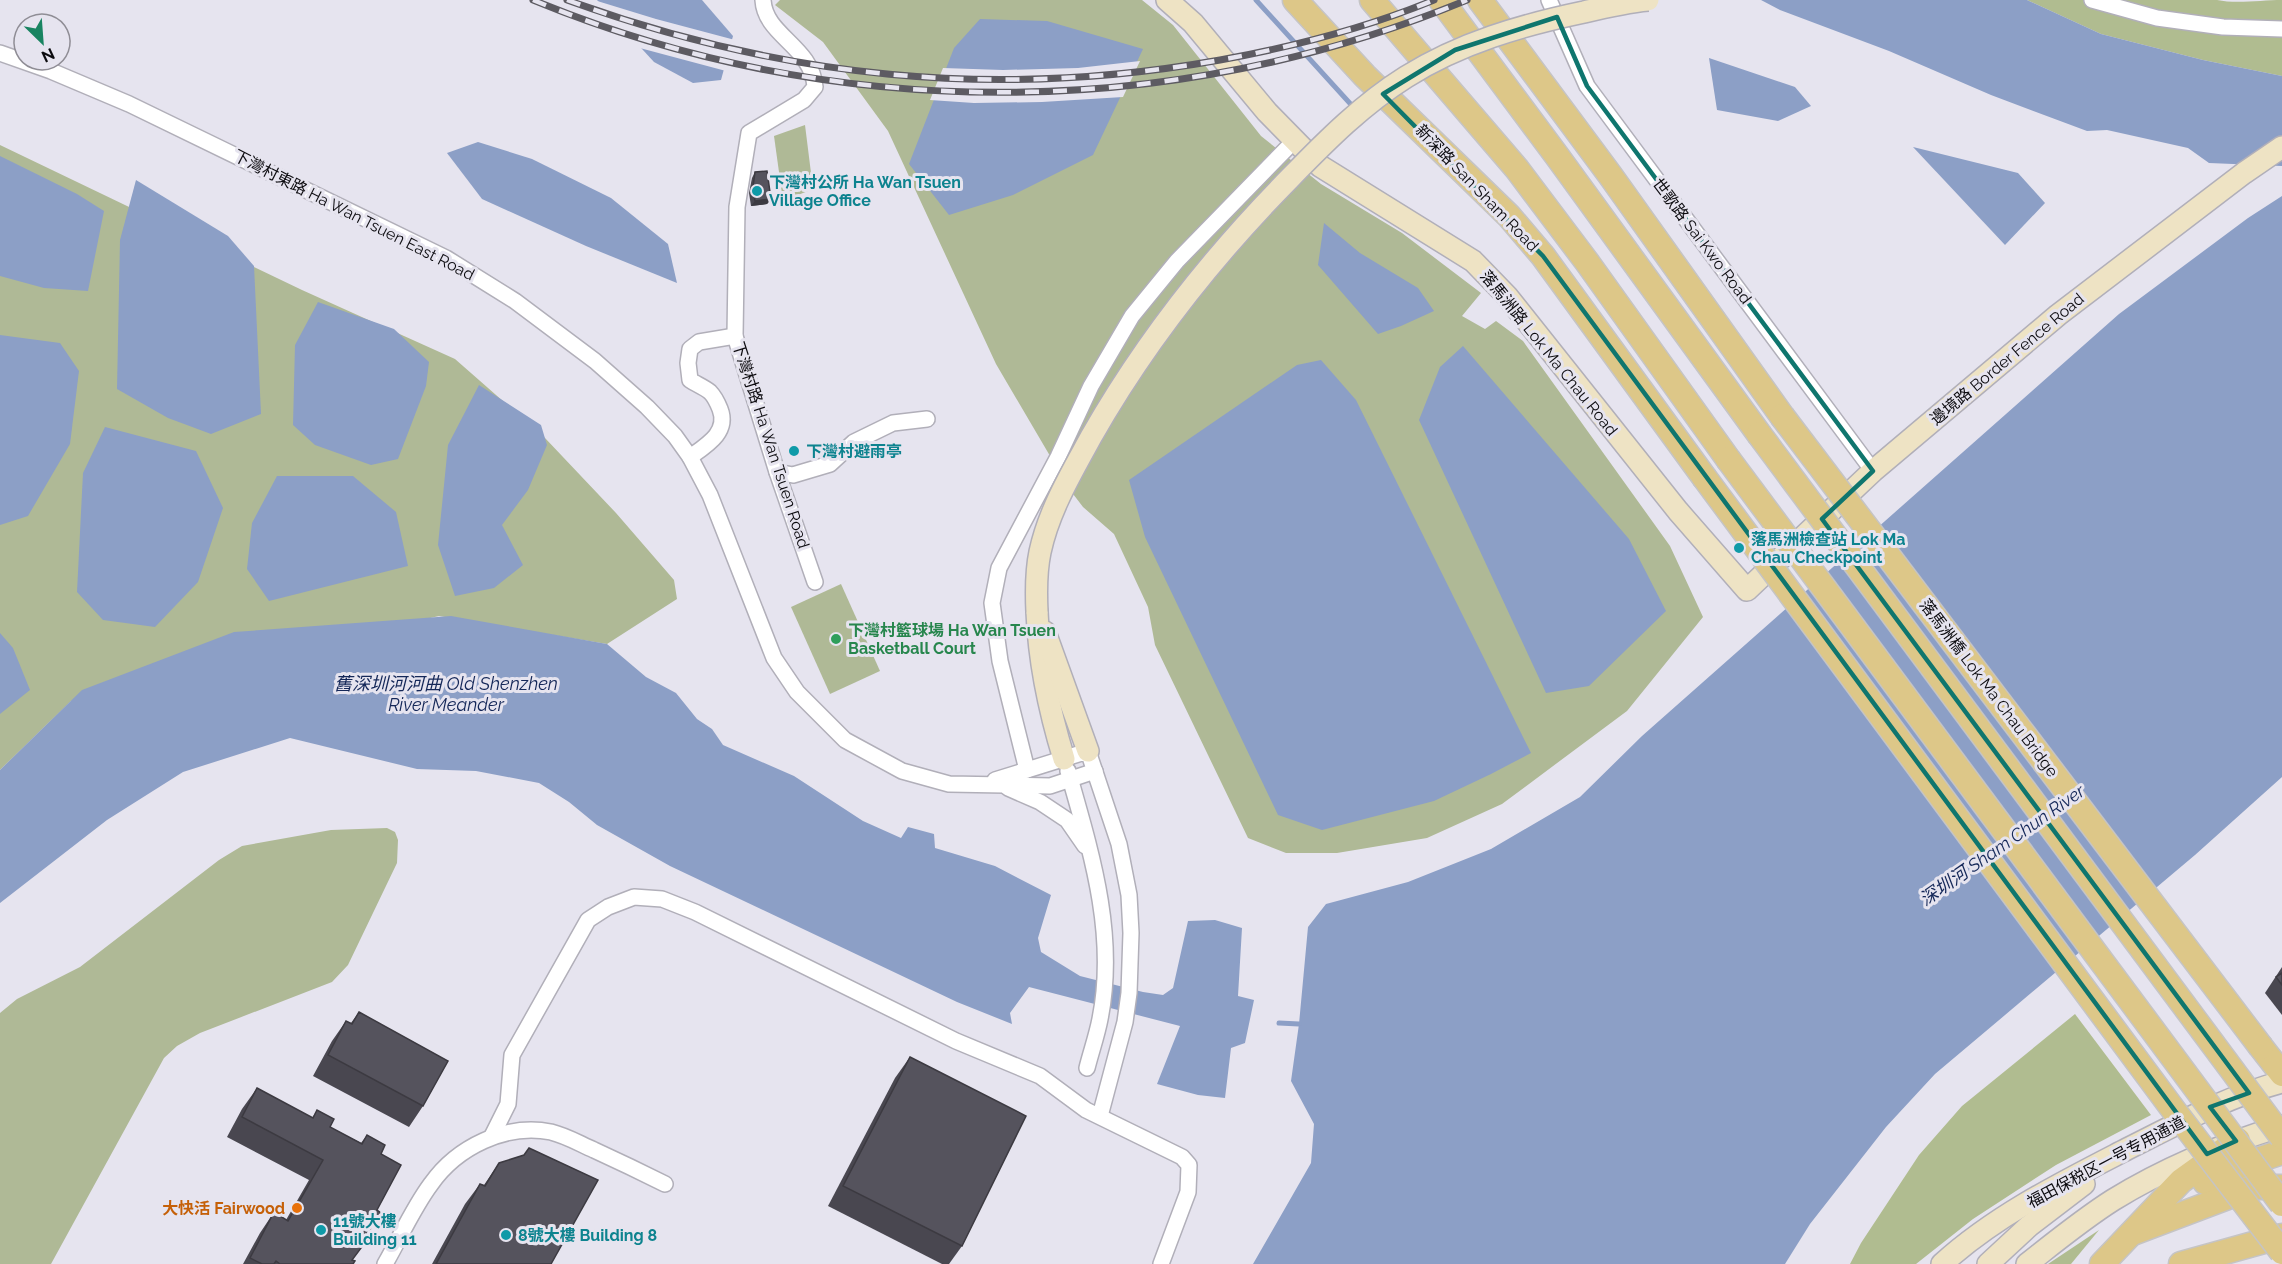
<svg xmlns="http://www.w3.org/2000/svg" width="2282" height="1264" font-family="Raleway,'Noto Sans SC',sans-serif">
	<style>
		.green { fill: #afb996 }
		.forest { fill: #b0bc90 }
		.water { fill: #8c9fc6 }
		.pier { fill: #e6e4ef }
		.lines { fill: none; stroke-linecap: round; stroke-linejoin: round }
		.stream { stroke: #8c9fc6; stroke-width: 5 }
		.street-casing { stroke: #b1afb9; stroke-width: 18 }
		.secondary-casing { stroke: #b1afb9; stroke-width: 24 }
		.primary-casing { stroke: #c5c4c5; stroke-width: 27 }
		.street { stroke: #fff; stroke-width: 15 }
		.secondary { stroke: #eee3c4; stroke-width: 21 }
		.primary { stroke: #ddc788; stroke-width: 24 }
		.rail-casing { stroke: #5d5b62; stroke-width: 7 }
		.rail { stroke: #e6e4ef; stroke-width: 4.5; stroke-dasharray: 14; stroke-linecap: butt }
		.secondary-bridge-casing { stroke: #b1afb9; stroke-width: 24; stroke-linecap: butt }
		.primary-bridge-casing { stroke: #c5c4c5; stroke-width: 27; stroke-linecap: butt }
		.secondary-bridge { stroke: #eee3c4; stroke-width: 21 }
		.primary-bridge { stroke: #ddc788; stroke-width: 24 }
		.wall { fill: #494750 }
		.shaded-wall { fill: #3c3a41 }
		.building { fill: #55535d; stroke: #3c3a41; stroke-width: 1.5 }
		.marked { fill: none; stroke: #0f766e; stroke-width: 4.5; stroke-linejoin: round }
		.culture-dot { fill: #0f9aa8; stroke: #e6e4ef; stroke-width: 2 }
		.leisure-dot { fill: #2e9e5b; stroke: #e6e4ef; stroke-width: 2 }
		.food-dot { fill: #e8710a; stroke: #e6e4ef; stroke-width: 2 }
		.labels { text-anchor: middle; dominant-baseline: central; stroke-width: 6; stroke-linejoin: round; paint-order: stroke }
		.culture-label { font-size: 16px; font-weight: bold; fill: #0d838f; stroke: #e6e4ef; text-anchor: start }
		.street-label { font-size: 16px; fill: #0c0b0f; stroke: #e6e4ef }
		.leisure-label { font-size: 16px; font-weight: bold; fill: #27864d; stroke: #e6e4ef; text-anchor: start }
		.food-label { font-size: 16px; font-weight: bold; fill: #c56008; stroke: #e6e4ef; text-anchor: end }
		.water-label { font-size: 18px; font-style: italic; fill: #142758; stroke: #e6e4ef }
	</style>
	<rect width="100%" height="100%" fill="#e6e4ef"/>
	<g class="green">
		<polygon points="780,0 1142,0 1173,25 1261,136 1321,184 1402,233 1481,293 1462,316 1485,329 1496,321 1523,341 1670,546 1703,617 1627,711 1502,804 1427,838 1337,853 1286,853 1248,838 1155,645 1148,607 1114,534 1083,507 1070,490 996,364 888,131 823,42 775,5"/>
		<polygon points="805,125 813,189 783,201 774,136"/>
		<polygon points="0,145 302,290 455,359 545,438 616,513 674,580 677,599 607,644 439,616 71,701 0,770"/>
		<polygon points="841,584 880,671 830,694 791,607"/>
		<polygon points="387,828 395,832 398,840 397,863 348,965 332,982 200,1033 177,1046 164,1058 51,1264 0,1264 0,1013 17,999 80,967 219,860 242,846 331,830"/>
	</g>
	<g class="forest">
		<path d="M2027,0h190c19,4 45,0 65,0v76l-79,-16 -102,-26z"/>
		<polygon points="2075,1014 2151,1115 2056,1165 1973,1219 1916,1264 1850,1264 1861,1243 1919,1155 1962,1106"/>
		<polygon points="2099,1230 2071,1264 2048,1264"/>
	</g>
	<g class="water">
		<polygon points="597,0 702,0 733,36 721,80 693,83 654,62"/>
		<polygon points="1761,0 2027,0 2101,34 2203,60 2282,76 2282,166 2209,163 2188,148 2107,130 2087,131 1991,95 1889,51 1780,10"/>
		<polygon points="980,19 1047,21 1143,49 1093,155 1013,195 949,215 909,164 954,48"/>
		<polygon points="1709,58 1795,87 1811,106 1778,121 1717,110"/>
		<polygon points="478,142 532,159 611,198 668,244 677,283 586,246 482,199 447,153"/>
		<polygon points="1913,147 2018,173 2045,203 2005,245"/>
		<polygon points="0,156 77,194 104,211 88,291 44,288 0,276"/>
		<polygon points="136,180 228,236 254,266 261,414 211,434 168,418 117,389 120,240"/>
		<polygon points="2282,196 2282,777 2195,855 1935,1074 1886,1127 1810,1224 1785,1264 1253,1264 1311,1163 1314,1124 1291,1081 1299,1024 1308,927 1326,904 1408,882 1491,849 1580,797 1642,736 2119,314 2248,218"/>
		<polygon points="1324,223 1360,253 1418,288 1434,311 1401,326 1378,334 1318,265"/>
		<polygon points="318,302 394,329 429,362 426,386 398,459 371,465 315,445 293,425 295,345"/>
		<polygon points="0,335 60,343 79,371 70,444 28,516 0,525"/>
		<polygon points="1463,346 1629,539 1666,611 1589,686 1546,693 1419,420 1440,367"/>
		<polygon points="1321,360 1356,400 1531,753 1491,774 1434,801 1322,830 1278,815 1145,537 1129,480 1297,365"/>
		<polygon points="479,385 541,425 547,445 528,490 502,525 523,565 494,588 455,596 438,545 448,445"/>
		<polygon points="105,427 196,451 223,508 198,582 155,627 103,620 77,592 83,473"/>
		<polygon points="277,476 353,476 396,512 408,566 269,601 247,569 252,523"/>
		<polygon points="451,616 607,644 646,677 676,693 697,719 712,729 723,745 794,776 863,821 901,838 908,827 934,834 935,848 995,866 1051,895 1038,938 1041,952 1080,976 1143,992 1163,995 1173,988 1188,921 1215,920 1242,928 1238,996 1254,1000 1245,1043 1231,1048 1225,1098 1198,1095 1157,1084 1180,1026 1029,987 1010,1013 1012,1024 957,1002 670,866 597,825 569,802 539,783 476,771 417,769 290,738 183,772 107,820 0,903 0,770 82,690 234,632"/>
		<polygon points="0,633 13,648 30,690 0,714"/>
	</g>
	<g class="pier">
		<polygon points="594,0 656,19 735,40 726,71 636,47"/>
		<polygon points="1140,61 1123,97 1042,102 974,103 930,100 943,68 1003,70 1078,68"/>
	</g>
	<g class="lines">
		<g class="stream">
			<polyline points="1256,0 1356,110"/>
			<polyline points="1279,1023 1299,1024"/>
		</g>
		<g class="street-casing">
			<g id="street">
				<path d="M763,0c2,36 49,46 52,87l-11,13 -55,33 -12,74 -2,129 42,136 38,110"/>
				<polyline points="1549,0 1587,86 1873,471"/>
				<polyline points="2092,0 2157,18 2223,27 2282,29"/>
				<polyline points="0,53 51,71 129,104 446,258 515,301 595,361 647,407 675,436 690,457 710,495 774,658 797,692 845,740 902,771 949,784 1050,786 1095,771"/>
				<path d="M690,457c17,-12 39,-25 30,-48 -2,-5 -6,-13 -10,-17 -6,-5 -14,-8 -20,-12l-2,-17 2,-14 9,-7 36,-6"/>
				<polyline points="777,472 793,475 830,464 854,442 893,423 927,419"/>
				<polyline points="1027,770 1000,661 992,603 999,568 1058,457 1091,386 1132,316 1177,261 1294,141"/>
				<path d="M1068,771c23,81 49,163 32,248 -3,16 -9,33 -13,49"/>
				<polyline points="995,780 1088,751 1119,844 1129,895 1131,933 1129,993 1125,1022 1100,1116"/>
				<polyline points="1008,788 1040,802 1067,820 1085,846"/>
				<polyline points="492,1136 508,1104 512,1055 588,920 608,907 634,897 662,899 695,912 956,1041 1040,1076 1086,1110 1182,1157 1189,1165 1188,1192 1161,1264"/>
				<path d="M385,1264c15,-26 28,-56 46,-80 26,-37 75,-61 120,-52 16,4 29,12 43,18 24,11 47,22 71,34"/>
			</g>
		</g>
		<g class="secondary-casing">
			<g id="secondary">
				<polyline points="1167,0 1193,23 1267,112 1320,166 1473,261 1507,296 1678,511 1747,590 1873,471 2058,315 2244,173 2282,147"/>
				<path d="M1037,612c2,51 12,98 27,147"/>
				<polyline points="1045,632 1088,751"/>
				<path d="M1942,1264c54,-49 121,-82 185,-115 50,-25 101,-53 155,-67"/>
				<polyline points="1988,1264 2029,1226 2084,1184"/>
				<path d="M2027,1264c28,-22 56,-45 86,-64 52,-32 110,-56 169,-74"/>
			</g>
		</g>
		<g class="primary-casing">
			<g id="primary">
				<polyline points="1295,0 1365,76 1509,216 1543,256 1704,477"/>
				<polyline points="1372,0 1517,169 1587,262 1728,459"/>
				<polyline points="1441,0 1557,156 1759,434"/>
				<polyline points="1480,0 1610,175 1782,416"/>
				<polyline points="2261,1047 2282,1074"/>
				<polyline points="2205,1182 2231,1169 2282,1152"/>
				<polyline points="2135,1232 2254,1187 2282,1187"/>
				<polyline points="2102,1264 2181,1181 2238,1140"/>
				<polyline points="2181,1264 2282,1236"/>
			</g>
		</g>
		<use href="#street" class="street"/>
		<use href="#secondary" class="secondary"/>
		<use href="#primary" class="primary"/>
		<g class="rail-casing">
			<g id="rail">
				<path d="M533,0c299,123 636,123 934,0"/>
				<path d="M567,0c215,78 427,100 653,60 72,-13 146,-32 214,-60"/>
			</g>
		</g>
		<use href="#rail" class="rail"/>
		<g class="secondary-bridge-casing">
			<path id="secondary-bridge" d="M1037,612c-1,-21 -1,-41 3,-60 9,-42 31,-78 51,-115 54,-95 123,-182 200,-260 36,-37 72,-73 115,-100 54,-34 116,-52 178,-65 21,-5 42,-10 64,-12"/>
		</g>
		<g class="primary-bridge-casing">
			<g id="primary-bridge">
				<polyline points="1782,416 2261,1047"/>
				<polyline points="1759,434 2282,1137"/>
				<polyline points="1728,459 2282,1204"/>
				<polyline points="1704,477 2175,1112 2282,1252"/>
			</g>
		</g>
		<use href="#secondary-bridge" class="secondary-bridge"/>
		<use href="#primary-bridge" class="primary-bridge"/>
	</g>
	<g class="wall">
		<polygon points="755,172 771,199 767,204 751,206 749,193 752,178"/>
		<polygon points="2282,967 2282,1015 2265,993"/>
		<polygon points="359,1012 423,1106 409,1127 313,1076 332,1041 346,1021 351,1023"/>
		<polygon points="910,1057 962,1246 949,1264 942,1264 828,1206 895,1078"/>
		<polygon points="257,1088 312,1118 317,1110 330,1127 361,1143 367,1135 381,1154 377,1210 367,1234 352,1260 353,1264 243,1264 260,1233 274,1212 286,1220 309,1180 227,1137 242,1109"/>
		<polygon points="499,1163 551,1264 432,1264 465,1204 480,1184 484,1185"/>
	</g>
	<polygon class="shaded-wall" points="771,199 767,204 751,206 755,201"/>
	<g class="building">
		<polygon points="767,171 771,199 755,201 753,187 755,172"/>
		<polygon points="2282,973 2282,985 2276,977"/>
		<polygon points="359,1012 448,1061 423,1106 328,1055 346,1021 352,1024"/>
		<polygon points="910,1057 1026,1116 962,1246 843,1186"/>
		<polygon points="257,1088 313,1118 317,1110 334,1119 330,1127 362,1144 367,1135 385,1145 381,1154 401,1165 377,1210 381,1213 367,1234 370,1236 352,1260 355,1261 353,1264 280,1264 276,1261 274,1264 262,1264 250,1258 274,1212 288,1221 323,1160 242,1117"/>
		<polygon points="529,1148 598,1180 551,1264 436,1264 480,1184 485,1186 499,1163 524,1155"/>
	</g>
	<path class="marked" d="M1557,17l30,69 286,385 -51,48 427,574 -39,14 26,34 -29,13 -664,-898 -160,-162 72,-44z"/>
	<g class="culture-dot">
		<circle cx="757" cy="191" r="6"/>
		<circle cx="794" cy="451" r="6"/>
		<circle cx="1739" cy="548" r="6"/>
		<circle cx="321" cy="1230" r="6"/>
		<circle cx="506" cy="1235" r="6"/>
	</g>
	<circle class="leisure-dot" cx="836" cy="639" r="6"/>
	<circle class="food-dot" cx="297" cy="1208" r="6"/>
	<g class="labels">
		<g class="culture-label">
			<text x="769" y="182">下灣村公所 Ha Wan Tsuen<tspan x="769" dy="18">Village Office</tspan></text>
			<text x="806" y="451">下灣村避雨亭</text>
			<text x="1751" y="539">落馬洲檢查站 Lok Ma<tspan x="1751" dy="18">Chau Checkpoint</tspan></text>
			<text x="333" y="1221">11號大樓<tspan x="333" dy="18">Building 11</tspan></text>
			<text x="518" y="1235">8號大樓 Building 8</text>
		</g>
		<g class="street-label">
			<text transform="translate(1477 188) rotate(46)">新深路 San Sham Road</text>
			<text transform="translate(354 215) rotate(27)">下灣村東路 Ha Wan Tsuen East Road</text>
			<text transform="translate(1702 241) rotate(53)">世歌路 Sai Kwo Road</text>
			<text transform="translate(1549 353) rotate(51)">落馬洲路 Lok Ma Chau Road</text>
			<text transform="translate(2007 359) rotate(-40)">邊境路 Border Fence Road</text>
			<text transform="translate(771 445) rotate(72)">下灣村路 Ha Wan Tsuen Road</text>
			<text transform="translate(1989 688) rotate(53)">落馬洲橋 Lok Ma Chau Bridge</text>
			<text transform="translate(2106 1162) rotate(-28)">福田保税区一号专用通道</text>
		</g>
		<g class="leisure-label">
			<text x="848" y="630">下灣村籃球場 Ha Wan Tsuen<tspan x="848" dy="18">Basketball Court</tspan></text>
		</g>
		<g class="food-label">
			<text x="285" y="1208">大快活 Fairwood</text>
		</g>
		<g class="water-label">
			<text x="446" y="683">舊深圳河河曲 Old Shenzhen<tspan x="446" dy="21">River Meander</tspan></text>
			<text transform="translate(2002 845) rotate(-35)">深圳河 Sham Chun River</text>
		</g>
	</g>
	<g transform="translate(42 42) rotate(155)"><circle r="28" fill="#e6e4ef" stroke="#8f8d95" stroke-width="1.5"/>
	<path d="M0-4.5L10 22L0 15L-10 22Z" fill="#198461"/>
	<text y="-9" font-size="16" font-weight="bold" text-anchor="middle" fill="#0c0b0f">N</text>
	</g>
</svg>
